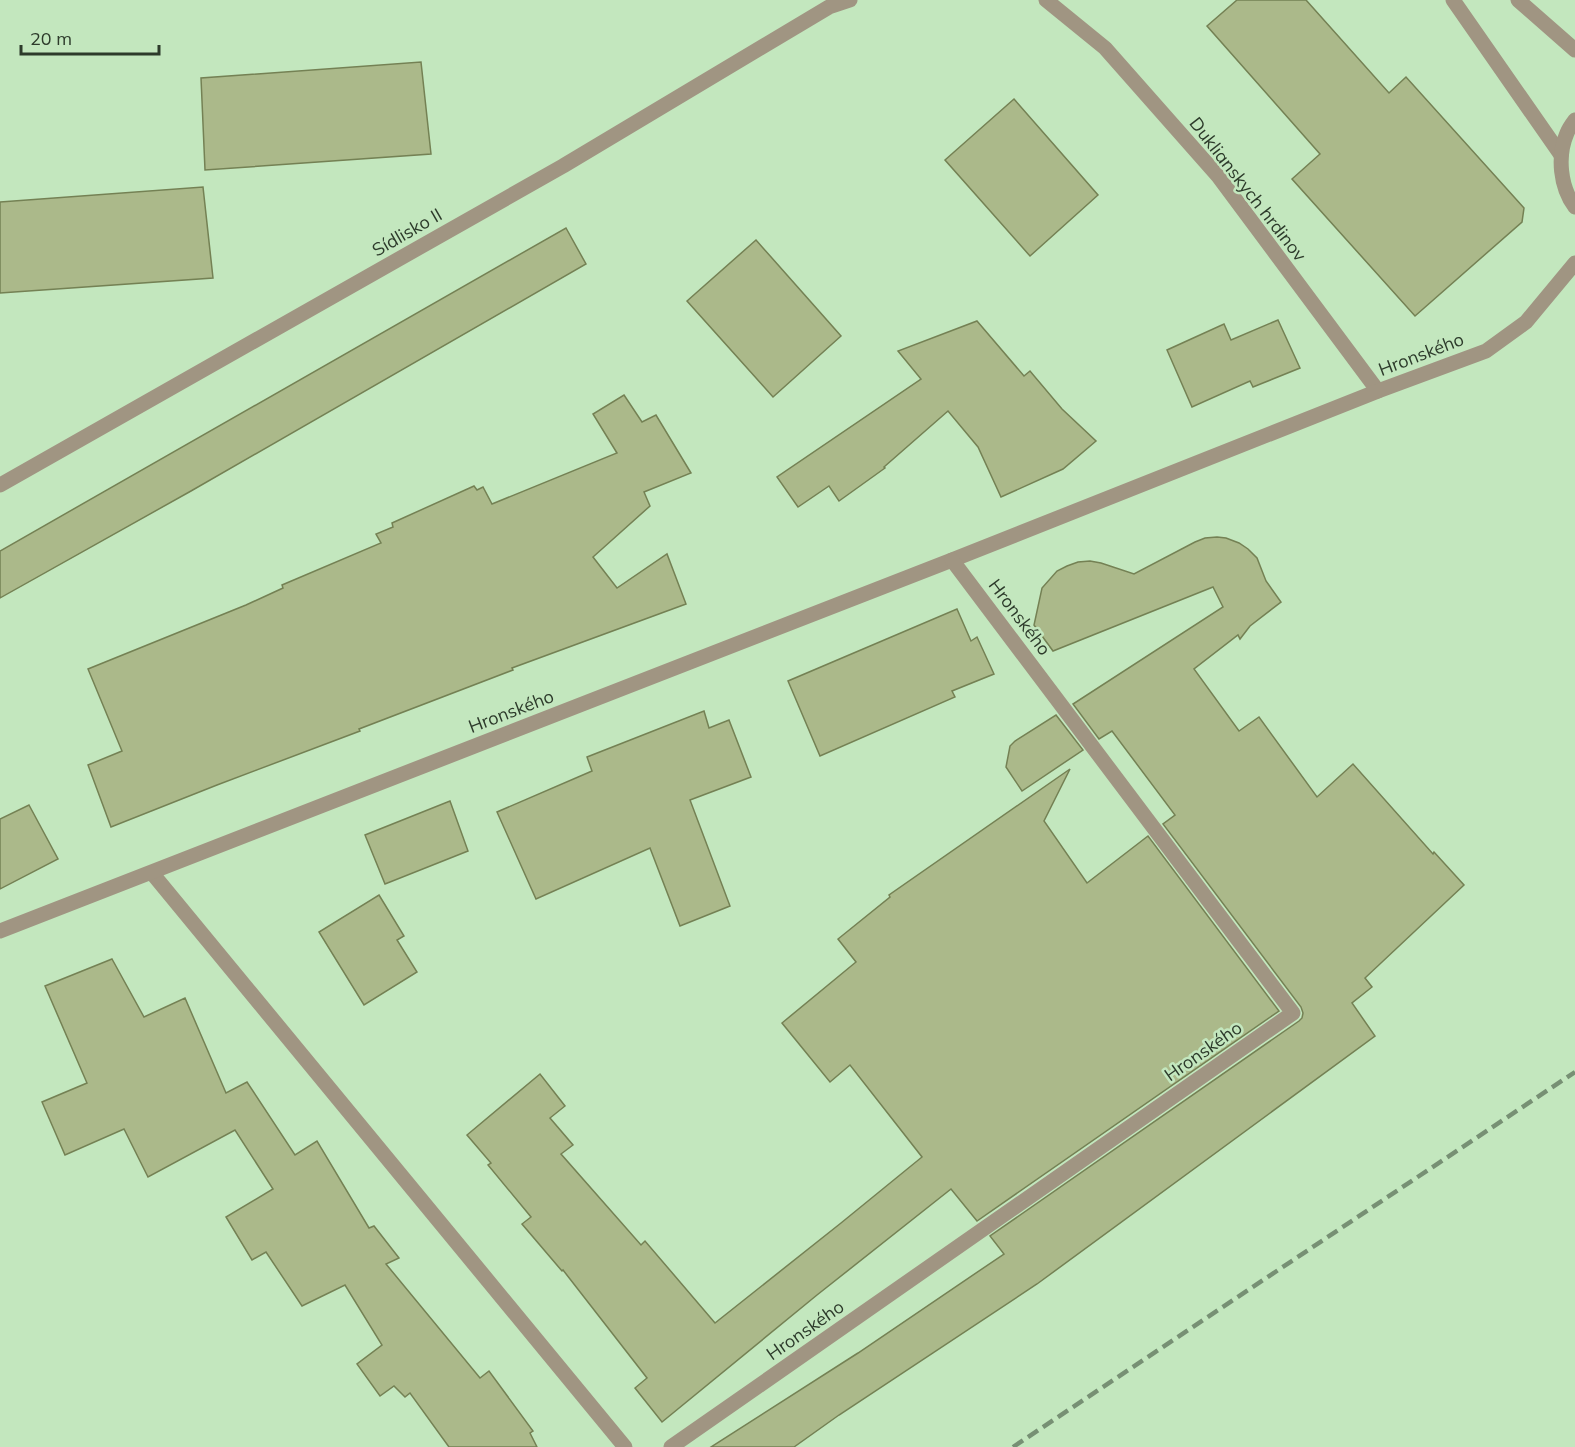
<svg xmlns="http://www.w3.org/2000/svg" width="1575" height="1447" font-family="Mulish,sans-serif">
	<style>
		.building { fill: #abb98a; stroke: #748154; stroke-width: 1.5 }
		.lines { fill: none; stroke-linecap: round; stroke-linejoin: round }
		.minor { stroke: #a09582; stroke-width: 15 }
		.rail { stroke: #779074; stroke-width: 4.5; stroke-dasharray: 12 6; stroke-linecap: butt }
		.labels { text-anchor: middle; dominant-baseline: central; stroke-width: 5; stroke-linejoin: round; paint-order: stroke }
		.street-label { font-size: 18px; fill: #2d3b2b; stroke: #c3e7be }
	</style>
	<rect width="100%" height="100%" fill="#c3e7be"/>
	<g class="building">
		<polygon points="1237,0 1306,0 1389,93 1406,77 1524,208 1522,222 1415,316 1292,179 1320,154 1207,26"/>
		<polygon points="421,62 431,154 205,170 201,78"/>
		<polygon points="1014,99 1098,195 1030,256 945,160"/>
		<polygon points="203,187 213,278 0,293 0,202"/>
		<polygon points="566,228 586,264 191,491 0,598 0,551"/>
		<polygon points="756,240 841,336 773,397 687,301"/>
		<polygon points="1278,320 1300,368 1253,387 1250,381 1192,407 1167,350 1224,324 1231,340"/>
		<polygon points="977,321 1024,376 1030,371 1062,409 1096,441 1063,469 1001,497 978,447 948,411 884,467 885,468 839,501 829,486 798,507 777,477 921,379 898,351"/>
		<polygon points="624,395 642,422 656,415 691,473 644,492 650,506 593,557 617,588 667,554 686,604 512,668 513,670 359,729 360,731 217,785 111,827 88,765 122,751 88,669 246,605 283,588 282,585 381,543 376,534 393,527 392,523 474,486 477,490 483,487 492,504 617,453 593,414"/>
		<polygon points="1217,537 1226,538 1239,543 1248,549 1257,558 1266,581 1281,602 1250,626 1240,639 1238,635 1194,669 1239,731 1259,717 1317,797 1353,764 1433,854 1434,852 1464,885 1365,978 1372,987 1352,1003 1375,1036 1037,1284 839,1415 794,1447 711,1447 858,1353 1004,1254 990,1236 1299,1021 1302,1018 1303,1013 1301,1007 1163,824 1175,815 1112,731 1099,739 1073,704 1223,607 1213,587 1053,651 1034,625 1042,588 1057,571 1067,566 1078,562 1090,561 1101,563 1134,574 1195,542 1205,538"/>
		<polygon points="957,609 971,641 977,637 994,674 952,691 955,697 820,756 788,681"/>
		<polygon points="704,711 709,728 729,720 751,777 690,800 730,906 680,926 650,848 536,899 497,812 592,771 587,757"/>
		<polygon points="1056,715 1083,750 1022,791 1006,767 1010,746 1015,741"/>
		<polygon points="1070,769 1044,821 1087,883 1148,836 1279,1011 977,1221 951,1189 817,1295 662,1422 635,1388 647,1378 563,1270 562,1271 522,1224 531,1217 488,1165 491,1163 467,1135 540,1074 565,1106 550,1118 573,1145 561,1154 641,1245 645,1241 715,1323 841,1223 922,1157 850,1065 830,1082 782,1023 856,962 838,939 890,897 889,895"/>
		<polygon points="450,801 468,851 385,884 365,835"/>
		<polygon points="29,805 58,859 0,889 0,819"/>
		<polygon points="379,895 404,936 397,940 417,972 364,1005 319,932"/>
		<polygon points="112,959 144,1017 185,998 226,1093 247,1082 295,1155 317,1141 369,1228 374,1226 399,1258 386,1264 480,1378 489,1371 533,1431 530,1433 537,1447 449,1447 410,1393 405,1397 394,1386 380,1396 357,1364 382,1345 345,1285 302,1306 266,1252 252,1260 226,1217 273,1189 235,1130 148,1177 124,1129 65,1155 42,1102 87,1083 45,986"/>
	</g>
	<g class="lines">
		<g class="minor">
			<polyline points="1046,0 1105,48 1218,176 1378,391"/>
			<polyline points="1453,0 1561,155"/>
			<polyline points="1518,0 1575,50"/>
			<path d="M1575,120c-3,4 -6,8 -8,13 -10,23 -7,54 8,74"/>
			<polyline points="0,485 563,166 829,7 850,0"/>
			<polyline points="152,873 625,1447"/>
			<polyline points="0,931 952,560 1378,391 1486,351 1526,322 1575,263"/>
			<polyline points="671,1447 1293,1013 952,560"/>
		</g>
		<polyline class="rail" points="1013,1447 1575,1072"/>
	</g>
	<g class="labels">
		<g class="street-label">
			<text transform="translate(1248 189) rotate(52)">Duklianskych hrdinov</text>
			<text transform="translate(407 232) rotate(-30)">Sídlisko II</text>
			<text transform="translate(1421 354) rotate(-21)">Hronského</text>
			<text transform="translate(1020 617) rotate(53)">Hronského</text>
			<text transform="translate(511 711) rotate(-21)">Hronského</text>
			<text transform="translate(1203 1051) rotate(-35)">Hronského</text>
			<text transform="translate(805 1330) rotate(-35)">Hronského</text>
		</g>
	</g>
	<path d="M21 45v9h138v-9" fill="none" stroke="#2d3b2b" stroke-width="3"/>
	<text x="30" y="45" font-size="18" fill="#2d3b2b" stroke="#c3e7be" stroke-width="4.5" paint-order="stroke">20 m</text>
</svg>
